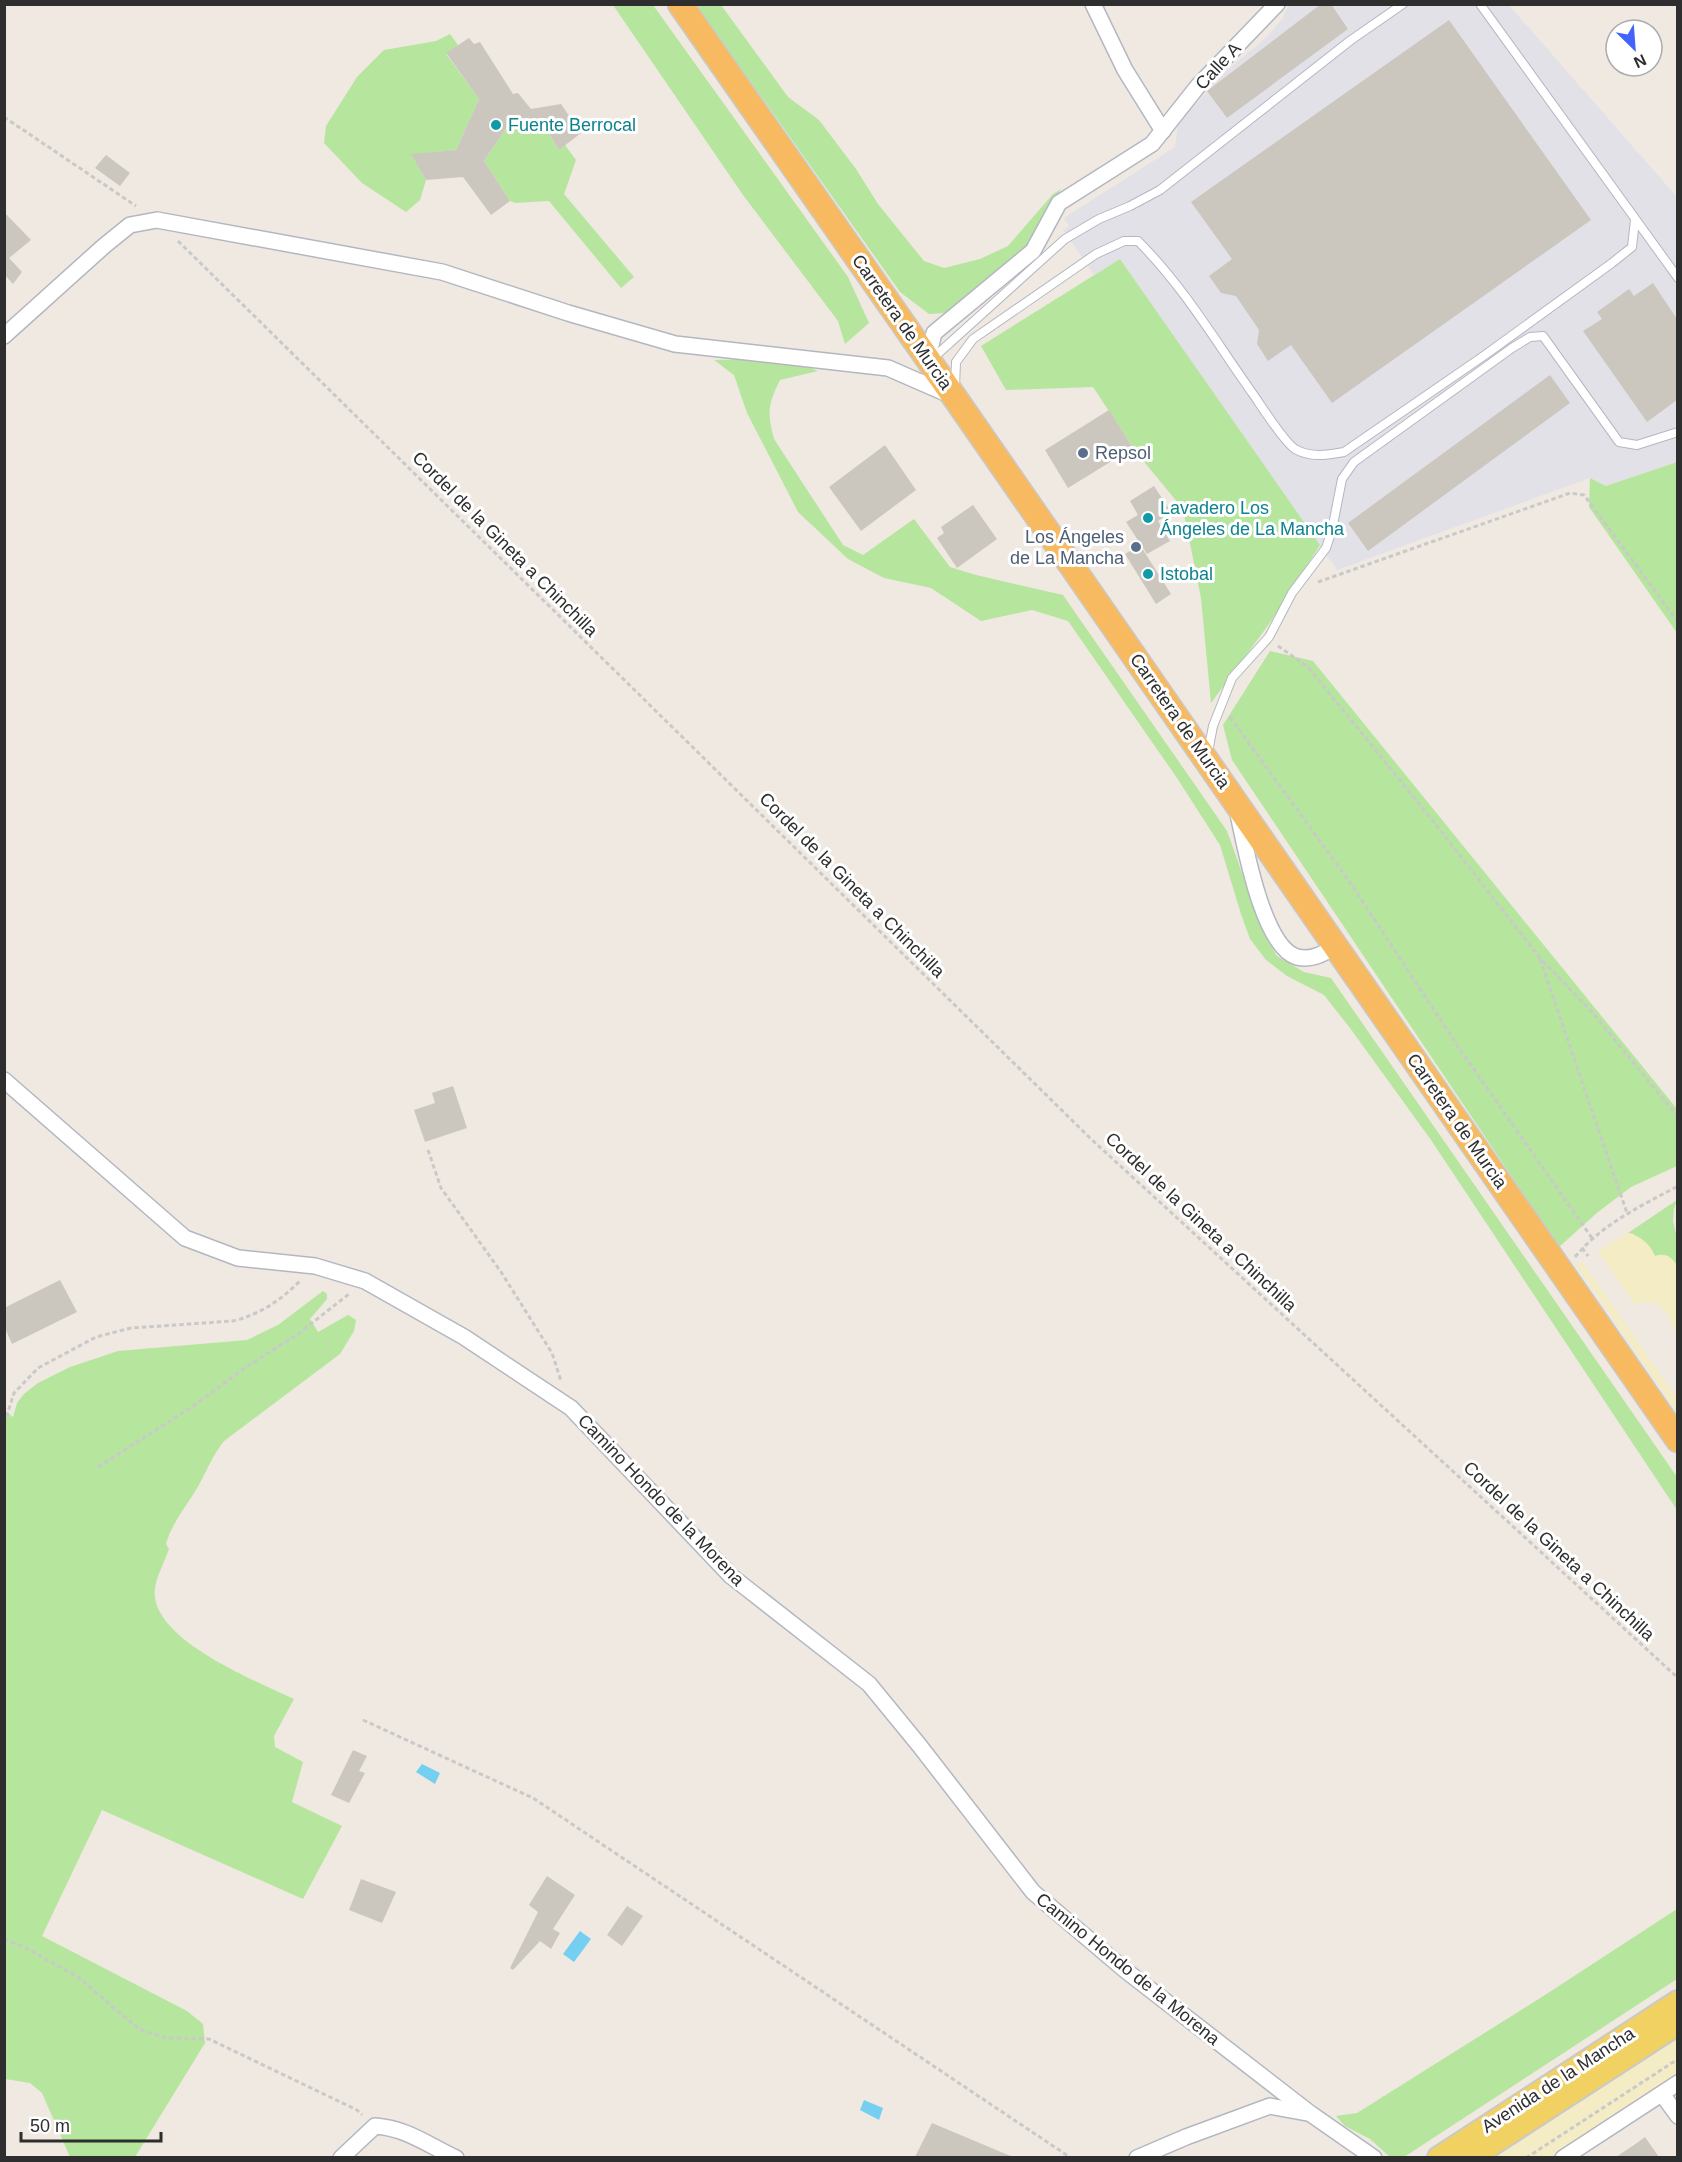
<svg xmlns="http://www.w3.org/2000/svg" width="1682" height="2162" font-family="Arial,sans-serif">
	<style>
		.industrial { fill: #e3e1e8 }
		.green { fill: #b6e59e }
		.sand { fill: #f3ecc5 }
		.water { fill: #75cff0 }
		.building { fill: #cbc7bf }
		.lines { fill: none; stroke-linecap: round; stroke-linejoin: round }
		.service-casing { stroke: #b4b7c1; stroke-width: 10 }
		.minor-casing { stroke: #b4b7c1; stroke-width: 18 }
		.primary-casing { stroke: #c9c9c9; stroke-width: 26 }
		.trunk-casing { stroke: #c9c9c9; stroke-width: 27 }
		.path { stroke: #c9c9c9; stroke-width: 3; stroke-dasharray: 4.5 3; stroke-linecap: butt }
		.service { stroke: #fff; stroke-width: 8 }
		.minor { stroke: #fff; stroke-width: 15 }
		.primary { stroke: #f2d163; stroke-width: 22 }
		.trunk { stroke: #f8ba60; stroke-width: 24 }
		.culture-dot { fill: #0f9aa8; stroke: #fff; stroke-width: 2 }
		.service-dot { fill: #5c6f8a; stroke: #fff; stroke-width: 2 }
		.labels { text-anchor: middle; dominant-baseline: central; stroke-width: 6; stroke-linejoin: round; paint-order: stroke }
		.street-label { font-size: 18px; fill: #2e2e2e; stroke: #fff }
		.culture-label { font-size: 18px; fill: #0d838f; stroke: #fff; text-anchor: start }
		.service-label { font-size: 18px; fill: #4e5e75; stroke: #fff; text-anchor: start }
	</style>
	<rect width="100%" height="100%" fill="#efe9e1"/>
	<polygon class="industrial" points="1289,5 1509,5 1677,197 1677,462 1606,486 1590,478 1337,570 1120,259 1094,275 1063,230 1069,226 1064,218 1175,147 1178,126 1190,110 1225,72 1267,37 1282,19"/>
	<g class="green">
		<polygon points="613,5 653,5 848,277 869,323 845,344 838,321 743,195"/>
		<polygon points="696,5 721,5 788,97 819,120 856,169 878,204 924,261 944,268 980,259 1008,246 1053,194 1061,189 1021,255 944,313 929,314 900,292"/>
		<polygon points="450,34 458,45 446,54 479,99 456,150 412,155 426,180 420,200 406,212 362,183 324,143 326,126 357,77 384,50 436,41"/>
		<polygon points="543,124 559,150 565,145 576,160 564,194 634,277 621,288 549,201 515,203 510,201 484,161 507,127"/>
		<polygon points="1120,259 1320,545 1269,624 1211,703 1201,598 1183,509 1136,452 1093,387 1006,390 981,346"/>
		<path d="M749,359l49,4 20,8 -38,9c-12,24 -13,33 -6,59l69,106 20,10 51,-36 36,48 26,8 87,20 164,236 37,103 13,22 27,16 27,6 346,499v33l-246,-370 -81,-112 -26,-33 -37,-19 -21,-16 -16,-21 -9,-25 -21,-69 -43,-67 -109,-157 -36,-11 -51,11 -50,-33 -47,-10 -36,-19 -50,-47 -51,-99 -13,-38 -20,-15z"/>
		<polygon points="1677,462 1678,462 1677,633 1589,507 1590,478 1606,486"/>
		<polygon points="1270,651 1313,661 1677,1109 1677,1166 1631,1187 1598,1212 1559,1247 1232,760 1223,725"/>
		<polygon points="1677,1200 1674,1209 1673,1221 1677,1238 1677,1263 1676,1264 1655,1256 1633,1234 1628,1233"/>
		<path d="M323,1291l4,3v5l-17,20 8,13 30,-17 8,5 -2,11 -14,23 -116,87c-12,15 -18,32 -28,49 -11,18 -24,33 -30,54l3,5c-4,12 -12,26 -14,39 -7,51 102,93 139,111l-20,37 1,11 28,15 -11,40 50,24 -39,73 -201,-89 -60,126 145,75 16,13 2,19 -70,114h-65l-28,-64 -12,-10 -25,-4v-668l8,6 4,-14 7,-9 14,-11 32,-16 48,-16 129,-11 31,-15z"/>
		<polygon points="1677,1909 1677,1979 1404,2157 1390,2157 1370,2139 1345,2126 1336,2116 1357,2113 1545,1995"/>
	</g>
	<g class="sand">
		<path d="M1628,1233c13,3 22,11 27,23 9,-3 16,0 21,8l1,-1v73c-9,-20 -15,-42 -42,-31l-37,-54z"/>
		<polygon points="1582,1261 1677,1398 1677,1412 1576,1265"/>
		<polygon points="1677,2038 1677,2075 1549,2157 1493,2158"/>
	</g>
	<g class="water">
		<polygon points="422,1764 440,1773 435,1784 416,1772"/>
		<polygon points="580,1931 591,1939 574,1962 563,1954"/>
		<polygon points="864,2100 883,2108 879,2120 860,2110"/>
	</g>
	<g class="building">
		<polygon points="1321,4 1331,4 1348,29 1227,118 1207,91"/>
		<polygon points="1449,20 1591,220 1332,403 1291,345 1268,361 1257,344 1259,330 1236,296 1221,293 1209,276 1232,259 1191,202"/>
		<polygon points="469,38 474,44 480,42 513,94 518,93 531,109 561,104 581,133 559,150 543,124 507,127 484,161 510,201 491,215 463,177 426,180 411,154 456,150 479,99 446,53"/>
		<polygon points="106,155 130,173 120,186 95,168"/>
		<polygon points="4,212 31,240 9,258 22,272 13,284 4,274"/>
		<polygon points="1653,283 1677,319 1677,400 1647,422 1583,331 1602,319 1597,312 1629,289 1634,296"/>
		<polygon points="1550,375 1570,403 1368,551 1348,523"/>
		<polygon points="1109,410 1133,448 1068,488 1045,450"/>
		<polygon points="885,445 916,490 861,531 829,487"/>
		<polygon points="1154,486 1171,512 1158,521 1170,541 1147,554 1126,522 1138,515 1130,501"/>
		<polygon points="973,505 997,539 957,568 937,538 944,533 941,527"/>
		<polygon points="1140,545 1171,594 1156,604 1125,554"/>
		<polygon points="453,1086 467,1128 425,1142 414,1110 435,1103 432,1093"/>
		<polygon points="60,1280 77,1312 12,1344 4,1326 4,1308"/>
		<polygon points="353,1750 367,1756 359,1771 365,1773 349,1803 331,1795"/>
		<polygon points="547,1876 575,1895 553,1929 560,1933 551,1949 540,1941 513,1970 510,1968 538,1912 529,1905"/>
		<polygon points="361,1879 396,1892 382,1923 349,1910"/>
		<polygon points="627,1906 643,1916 622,1946 607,1935"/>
		<polygon points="932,2123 1013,2157 915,2157"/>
		<polygon points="1645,2137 1659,2157 1616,2157 1637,2143"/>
	</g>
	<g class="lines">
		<g class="service-casing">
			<g id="service">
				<polyline points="1480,4 1678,278"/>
				<polyline points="932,359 1065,239 1099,219 1130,206 1160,190 1351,40 1403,4"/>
				<path d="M955,387l1,-25 17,-23 123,-85 28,-13h14c46,46 78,101 115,153 9,13 31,48 42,55 15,9 33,6 49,3l141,-97 127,-92 20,-16 3,-27"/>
				<polyline points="1208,752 1213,726 1232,678 1269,637 1292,593 1326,548 1332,530 1342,479 1354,462 1512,348 1530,337 1543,336 1619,442 1637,445 1678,432"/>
			</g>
		</g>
		<g class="minor-casing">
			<g id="minor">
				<polyline points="1093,4 1125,70 1163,131"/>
				<polyline points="4,336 104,246 130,225 157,220 442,272 568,313 675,344 888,368 950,395"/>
				<polyline points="928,358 934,333 1033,251 1059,203 1152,144 1198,86 1277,4"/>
				<path d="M1238,814c7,32 25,133 59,143 15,4 27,-4 39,-11"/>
				<polyline points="4,1080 185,1238 238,1258 315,1266 365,1281 464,1337 571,1408 731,1576 869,1684 919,1745 1033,1892 1125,1970 1311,2114 1374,2158"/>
				<polyline points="1662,2094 1678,2116"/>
				<path d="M341,2158l34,-32c31,2 53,19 81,32"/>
				<polyline points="1137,2158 1186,2137 1270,2106 1307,2113"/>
				<polyline points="1563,2158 1678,2083"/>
			</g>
		</g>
		<g class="primary-casing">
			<g id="primary">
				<polyline points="1439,2158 1678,2002"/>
				<polyline points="1470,2158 1678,2023"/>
			</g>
		</g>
		<g class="trunk-casing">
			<polyline id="trunk" points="680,4 955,398 1678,1440"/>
		</g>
		<g class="path">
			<polyline points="4,117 136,206"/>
			<polyline points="178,241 1090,1138 1678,1678"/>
			<polyline points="1318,582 1570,493 1584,495 1678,622"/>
			<polyline points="1278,646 1308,667 1433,821 1540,958 1592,1012 1678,1117"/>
			<polyline points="1230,717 1351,884 1461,1051 1592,1238"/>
			<polyline points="1540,959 1627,1213"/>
			<polyline points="428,1150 441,1188 501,1272 552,1353 561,1381"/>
			<polyline points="1582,1248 1588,1256"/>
			<path d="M1575,1257c27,-33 66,-51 103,-71"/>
			<path d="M4,1424l10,-31 24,-25 58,-31 35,-9 102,-7c28,-7 48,-21 68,-41"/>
			<polyline points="98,1467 195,1405 246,1367 298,1334 349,1294"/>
			<polyline points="363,1720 533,1798 1071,2158"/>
			<polyline points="4,1939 26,1948 78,1977 140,2030 167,2038 209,2039 357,2110 362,2115"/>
			<polyline points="1526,2158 1678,2059"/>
		</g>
		<use href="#service" class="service"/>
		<use href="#minor" class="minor"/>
		<use href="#primary" class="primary"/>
		<use href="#trunk" class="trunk"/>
	</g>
	<g class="culture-dot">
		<circle cx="496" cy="125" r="6"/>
		<circle cx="1148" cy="518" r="6"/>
		<circle cx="1148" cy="574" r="6"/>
	</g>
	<g class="service-dot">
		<circle cx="1083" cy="453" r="6"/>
		<circle cx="1136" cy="547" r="6"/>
	</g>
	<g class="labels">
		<g class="street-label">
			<text transform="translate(1218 66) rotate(-47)">Calle A</text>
			<text transform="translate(902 322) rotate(55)">Carretera de Murcia</text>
			<text transform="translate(505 544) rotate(45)">Cordel de la Gineta a Chinchilla</text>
			<text transform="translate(1180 721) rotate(55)">Carretera de Murcia</text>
			<text transform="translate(852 885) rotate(45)">Cordel de la Gineta a Chinchilla</text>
			<text transform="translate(1457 1121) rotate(55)">Carretera de Murcia</text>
			<text transform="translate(1201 1222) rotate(43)">Cordel de la Gineta a Chinchilla</text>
			<text transform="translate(661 1500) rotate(46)">Camino Hondo de la Morena</text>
			<text transform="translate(1559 1551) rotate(43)">Cordel de la Gineta a Chinchilla</text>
			<text transform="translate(1128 1969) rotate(39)">Camino Hondo de la Morena</text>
			<text transform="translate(1558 2080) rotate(-33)">Avenida de la Mancha</text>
		</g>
		<g class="culture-label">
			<text x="508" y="125">Fuente Berrocal</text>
			<text x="1160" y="508">Lavadero Los<tspan x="1160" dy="21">Ángeles de La Mancha</tspan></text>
			<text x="1160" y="574">Istobal</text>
		</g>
		<g class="service-label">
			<text x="1095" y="453">Repsol</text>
			<text x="1124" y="537" text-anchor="end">Los Ángeles<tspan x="1124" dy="21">de La Mancha</tspan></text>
		</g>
	</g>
	<rect width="1682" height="2162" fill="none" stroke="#2e2e2e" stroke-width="12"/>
	<g transform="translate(1634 48) rotate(155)"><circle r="28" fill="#ffffff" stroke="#ababab" stroke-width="1.5"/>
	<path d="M0-4.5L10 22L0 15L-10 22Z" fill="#4264fb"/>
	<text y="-9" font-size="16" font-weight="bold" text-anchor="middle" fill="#2e2e2e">N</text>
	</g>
	<path d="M21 2132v9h140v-9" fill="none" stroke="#2e2e2e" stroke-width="3"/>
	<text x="30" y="2132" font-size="18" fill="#2e2e2e" stroke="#ffffff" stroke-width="4.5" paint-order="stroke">50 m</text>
</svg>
